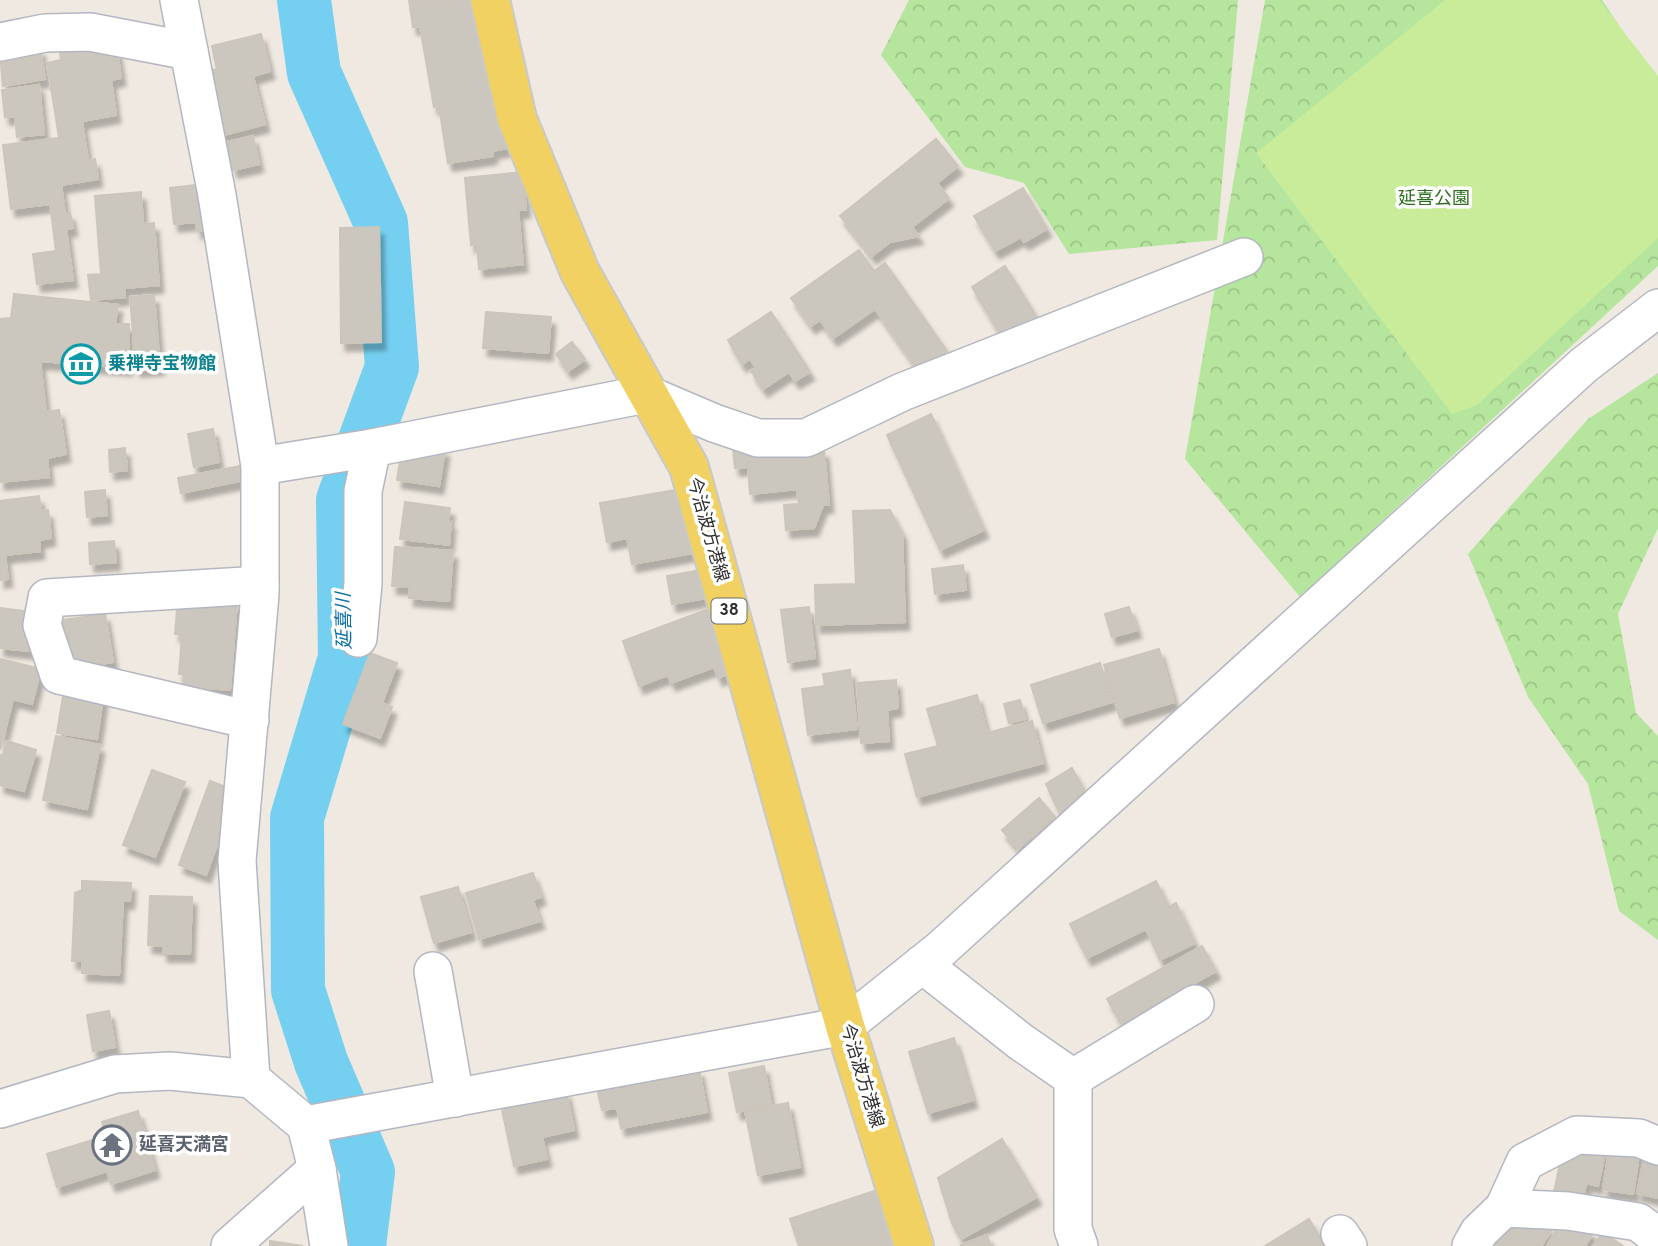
<svg xmlns="http://www.w3.org/2000/svg" width="1658" height="1246" font-family="Overpass,'Noto Sans JP',sans-serif">
	<style>
		.forest { fill: url(#forest-crowns) }
		.pitch { fill: #c9ec9a }
		.lines { fill: none; stroke-linecap: round; stroke-linejoin: round }
		.river { stroke: #75cff0; stroke-width: 54 }
		.building { fill: #cbc7bf; stroke: #cbc5ba; stroke-width: 2; filter: url(#shadow) }
		.minor-casing { stroke: #b4b7c1; stroke-width: 40 }
		.primary-casing { stroke: #c9c9c9; stroke-width: 42 }
		.minor { stroke: #fff; stroke-width: 37 }
		.primary { stroke: #f2d163; stroke-width: 38 }
		.labels { text-anchor: middle; dominant-baseline: central; stroke-width: 7; stroke-linejoin: round; paint-order: stroke }
		.shield { fill: #fff; stroke: #6d6d6d; stroke-width: 2 }
		.shield-label { font-size: 16px; font-weight: bold; fill: #2e2e2e }
		.park-label { font-size: 18px; fill: #2c6e1b; stroke: #fff }
		.culture-label { font-size: 18px; font-weight: bold; fill: #0d838f; stroke: #fff; text-anchor: start }
		.street-label { font-size: 18px; fill: #2e2e2e; stroke: #fff }
		.worship-label { font-size: 18px; font-weight: bold; fill: #5b616d; stroke: #fff; text-anchor: start }
		.water-label { font-size: 19px; font-style: italic; fill: #0d6fa3; stroke: #fff }
	</style>
	<defs>
		<pattern id="forest-crowns" width="20" height="18" patternUnits="userSpaceOnUse" patternTransform="scale(1.75)"><rect width="20" height="18" fill="#b6e59e"/><path d="M2 6a3 3 0 1 1 6 0M12 15a3 3 0 1 1 6 0" fill="none" stroke="#9dc588"/></pattern>
		<filter id="shadow"><feDropShadow dx="4.5" dy="8" stdDeviation="2" flood-color="#0004"/></filter>
	</defs>
	<rect width="100%" height="100%" fill="#efe9e1"/>
	<g class="forest">
		<polygon points="909,0 1238,0 1217,240 1069,254 1024,183 965,167 881,55"/>
		<polygon points="1265,0 1602,0 1648,69 1658,111 1658,266 1300,597 1185,459"/>
		<polygon points="1658,373 1658,528 1618,614 1636,713 1658,736 1658,940 1619,911 1588,784 1528,697 1468,554 1588,419"/>
	</g>
	<polygon class="pitch" points="1445,0 1599,0 1658,76 1658,238 1477,405 1452,414 1256,153"/>
	<g class="lines">
		<polyline class="river" points="304,0 314,73 381,223 392,367 343,500 345,658 297,818 298,990 321,1062 368,1172 359,1246"/>
	</g>
	<g class="building">
		<polygon points="409,0 483,0 513,147 492,151 493,156 448,163 439,106 434,107 420,26 413,27"/>
		<polygon points="261,34 270,71 253,76 265,124 220,136 204,72 217,69 212,46"/>
		<polygon points="59,45 117,50 121,78 111,80 116,115 82,121 88,161 95,159 98,179 61,185 65,213 70,213 73,228 66,229 73,280 37,284 33,254 56,251 50,204 11,209 3,145 66,137 68,141 67,136 59,137 47,63 61,60"/>
		<polygon points="40,48 45,79 3,86 0,54"/>
		<polygon points="39,85 44,134 17,137 15,116 5,117 2,90"/>
		<polygon points="253,136 259,164 233,170 227,142"/>
		<polygon points="936,139 958,166 937,183 949,198 912,227 919,236 890,242 872,256 840,216"/>
		<polygon points="522,172 526,210 518,210 523,264 479,269 477,244 471,245 465,178"/>
		<polygon points="214,183 219,229 197,231 196,222 174,224 170,188"/>
		<polygon points="1023,188 1047,229 1024,242 1021,237 995,251 974,216"/>
		<polygon points="141,192 143,224 154,223 159,285 124,288 125,297 91,300 88,275 101,274 95,196"/>
		<polygon points="379,227 381,342 341,343 340,228"/>
		<polygon points="859,250 874,271 885,263 947,351 919,371 875,309 833,338 820,320 811,326 791,298"/>
		<polygon points="1005,266 1038,319 1004,340 972,287"/>
		<polygon points="14,294 118,305 115,324 129,324 128,368 40,361 46,412 59,410 66,454 47,458 49,477 0,482 0,319 11,318"/>
		<polygon points="154,295 160,367 136,369 130,297"/>
		<polygon points="486,312 551,317 548,353 483,348"/>
		<polygon points="771,312 810,372 795,381 789,372 763,389 751,371 756,368 750,359 742,364 728,340"/>
		<polygon points="572,342 585,359 568,371 556,354"/>
		<polygon points="931,414 984,530 940,550 887,435"/>
		<polygon points="213,429 219,462 194,467 188,434"/>
		<polygon points="809,442 810,451 824,450 829,505 823,505 814,528 786,530 784,505 799,504 797,489 750,494 748,467 735,468 733,449"/>
		<polygon points="403,443 445,449 439,486 397,480"/>
		<polygon points="125,448 127,470 110,472 109,450"/>
		<polygon points="246,465 249,479 181,493 178,478"/>
		<polygon points="693,487 704,551 632,564 627,538 607,542 600,503"/>
		<polygon points="105,490 107,515 87,517 85,492"/>
		<polygon points="39,496 41,511 48,510 51,538 39,540 40,551 5,555 8,579 0,580 0,501"/>
		<polygon points="405,502 450,508 448,523 451,522 449,545 400,539"/>
		<polygon points="890,510 902,533 905,622 816,625 815,585 856,584 853,511"/>
		<polygon points="114,541 116,562 90,564 89,543"/>
		<polygon points="395,547 453,551 449,601 409,598 410,587 392,586"/>
		<polygon points="963,565 966,590 935,594 932,569"/>
		<polygon points="713,568 718,596 672,604 667,576"/>
		<polygon points="178,598 237,602 230,690 183,686 184,674 179,674 182,635 175,634"/>
		<polygon points="719,605 742,669 718,678 714,667 671,683 668,675 639,686 623,641"/>
		<polygon points="809,607 815,658 788,662 781,610"/>
		<polygon points="1129,607 1137,630 1112,637 1105,614"/>
		<polygon points="0,608 33,612 29,651 0,648"/>
		<polygon points="105,614 113,662 63,670 55,621"/>
		<polygon points="1159,649 1174,702 1120,718 1104,665"/>
		<polygon points="370,653 397,663 382,703 392,707 380,738 343,724"/>
		<polygon points="0,659 41,669 32,704 13,699 0,750"/>
		<polygon points="1100,663 1112,702 1043,723 1031,685"/>
		<polygon points="850,670 857,729 808,735 802,689 825,686 823,674"/>
		<polygon points="896,680 898,708 887,710 889,741 861,743 857,683"/>
		<polygon points="65,684 104,690 97,739 57,733"/>
		<polygon points="977,695 987,733 1032,721 1043,763 917,797 905,754 938,746 927,709"/>
		<polygon points="1020,700 1025,719 1009,723 1004,704"/>
		<polygon points="56,736 100,745 87,809 43,800"/>
		<polygon points="7,741 36,750 24,791 0,785 0,755 3,756"/>
		<polygon points="1072,768 1084,790 1061,816 1046,784"/>
		<polygon points="152,770 185,782 155,857 123,845"/>
		<polygon points="210,781 237,791 206,875 179,865"/>
		<polygon points="1039,798 1055,817 1018,849 1002,830"/>
		<polygon points="533,873 541,897 533,900 540,921 479,939 466,893"/>
		<polygon points="82,881 131,883 130,901 123,901 119,975 82,973 83,961 72,961 75,893 82,890"/>
		<polygon points="1156,881 1169,907 1176,903 1195,943 1160,960 1146,929 1087,958 1070,924"/>
		<polygon points="458,887 471,932 434,943 421,897"/>
		<polygon points="150,896 192,897 190,954 163,954 163,946 148,945"/>
		<polygon points="1202,946 1216,971 1121,1024 1107,999"/>
		<polygon points="109,1011 115,1047 93,1051 87,1015"/>
		<polygon points="954,1038 973,1100 928,1113 909,1052"/>
		<polygon points="764,1066 771,1105 737,1112 729,1073"/>
		<polygon points="699,1069 707,1112 621,1128 617,1108 602,1110 597,1089"/>
		<polygon points="566,1091 574,1130 542,1137 547,1159 514,1166 501,1105"/>
		<polygon points="788,1103 800,1167 758,1175 745,1111"/>
		<polygon points="138,1111 155,1170 111,1184 107,1171 57,1187 47,1154 106,1136 102,1122"/>
		<polygon points="1002,1139 1037,1197 961,1239 952,1223 938,1178"/>
		<polygon points="1565,1139 1606,1148 1598,1186 1586,1183 1583,1198 1554,1192"/>
		<polygon points="1610,1143 1640,1148 1633,1194 1603,1190"/>
		<polygon points="1645,1154 1658,1156 1658,1198 1637,1193"/>
		<polygon points="886,1187 900,1246 799,1246 790,1219"/>
		<polygon points="1520,1207 1553,1229 1541,1246 1495,1246"/>
		<polygon points="1564,1216 1593,1233 1585,1246 1547,1246"/>
		<polygon points="1309,1219 1324,1244 1331,1240 1335,1246 1265,1246"/>
		<polygon points="1603,1232 1623,1246 1593,1246"/>
		<polygon points="987,1235 991,1246 962,1246 961,1245"/>
		<polygon points="270,1241 303,1246 270,1246"/>
	</g>
	<g class="lines">
		<g class="minor-casing">
			<g id="minor">
				<polyline points="179,0 217,195 260,466 260,594 237,861 251,1079"/>
				<polyline points="0,42 45,33 90,32 189,51"/>
				<polyline points="260,466 372,448 646,394 714,423 758,438 806,438 902,392 1244,257"/>
				<polyline points="358,638 363,583 363,491 372,448"/>
				<polyline points="250,720 59,675 42,625 47,598 260,585"/>
				<polyline points="922,964 1021,1042 1073,1078 1073,1229 1079,1246"/>
				<polyline points="433,971 455,1098"/>
				<polyline points="1073,1078 1195,1004"/>
				<polyline points="0,1109 115,1074 170,1071 251,1079 306,1125 317,1169 329,1246"/>
				<polyline points="306,1125 845,1026 941,949 1584,365 1658,308"/>
				<polyline points="1504,1208 1525,1162 1577,1135 1639,1138 1658,1146"/>
				<polyline points="1340,1234 1348,1246"/>
				<polyline points="230,1246 317,1169"/>
				<polyline points="1471,1246 1479,1232 1504,1208 1568,1211 1638,1222 1658,1237"/>
			</g>
		</g>
		<g class="primary-casing">
			<polyline id="primary" points="490,0 517,119 580,272 689,467 845,1026 914,1246"/>
		</g>
		<use href="#minor" class="minor"/>
		<use href="#primary" class="primary"/>
	</g>
	<defs>
		<g id="museum-ring" transform="scale(2.0125)"><circle r="9.5" fill="#fff" stroke="#0f9aa8" stroke-width="1.5"/><path d="M0-6L6-3V-2H-6V-3ZM-5-1h2V3h-2ZM-1-1h2V3h-2ZM3-1h2V3H3ZM-6 4H6V6H-6Z" fill="#0f9aa8"/></g>
		<g id="temple-ring" transform="scale(2.0125)"><circle r="9.5" fill="#fff" stroke="#6b7280" stroke-width="1.5"/><path d="M0-6L5-2H3V0L6.5 2.5H4V6H1.5V3h-3V6H-4V2.5H-6.5L-3 0V-2H-5Z" fill="#6b7280"/></g>
	</defs>
	<g fill-rule="evenodd">
		<use href="#museum-ring" x="81" y="364"/>
		<use href="#temple-ring" x="112" y="1145"/>
	</g>
	<g class="labels">
		<rect class="shield" x="711.5" y="598.5" width="35" height="25" rx="5"/>
		<g class="shield-label">
			<text x="729" y="611">38</text>
		</g>
		<g class="park-label">
			<text x="1434" y="199">延喜公園</text>
		</g>
		<g class="culture-label">
			<text x="108" y="364">乗禅寺宝物館</text>
		</g>
		<g class="street-label">
			<text transform="translate(707 530) rotate(74)">今治波方港線</text>
			<text transform="translate(861 1076) rotate(73)">今治波方港線</text>
		</g>
		<g class="worship-label">
			<text x="139" y="1145">延喜天満宮</text>
		</g>
		<g class="water-label">
			<text transform="translate(345 621) rotate(-91)">延喜川</text>
		</g>
	</g>
</svg>
